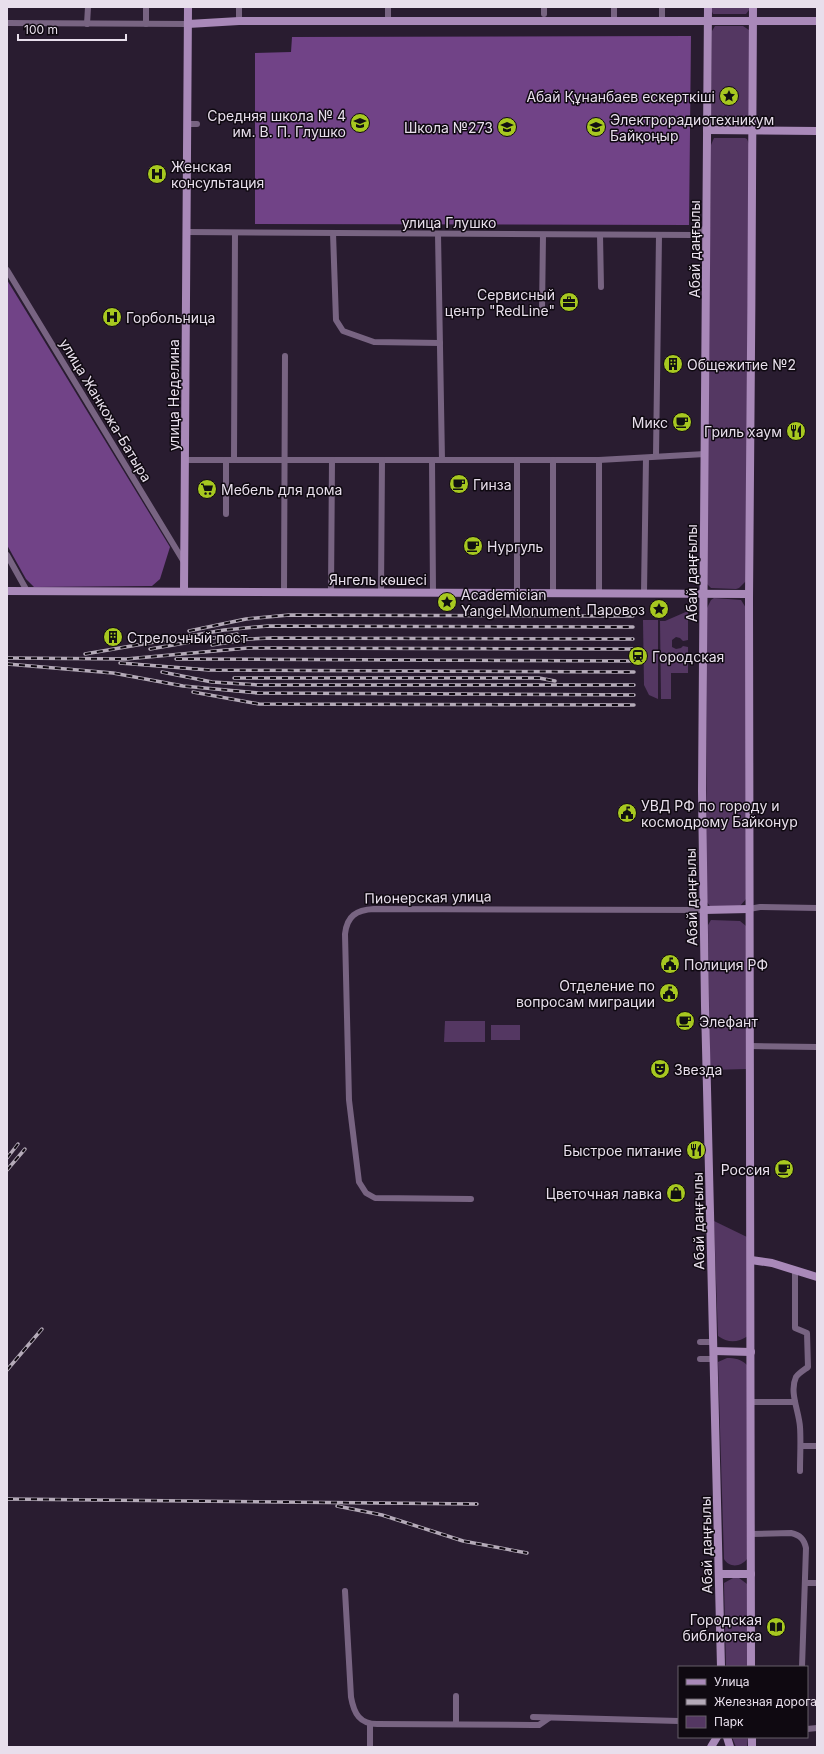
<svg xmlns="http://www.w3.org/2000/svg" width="824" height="1754" font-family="Inter,sans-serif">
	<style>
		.green { fill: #543762 }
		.forest { fill: #714387 }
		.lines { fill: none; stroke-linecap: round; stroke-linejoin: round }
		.street { stroke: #786482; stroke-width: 6 }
		.secondary { stroke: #a989b9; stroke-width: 8 }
		.rail-casing { stroke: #b4aab8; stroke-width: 3.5 }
		.rail { stroke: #0f0911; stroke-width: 2; stroke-dasharray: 6; stroke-linecap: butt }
		.labels { text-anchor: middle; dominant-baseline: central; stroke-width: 3; stroke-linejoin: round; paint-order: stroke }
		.poi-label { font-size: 14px; fill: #e8dfec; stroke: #0f0911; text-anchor: start }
		.street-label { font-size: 14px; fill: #e8dfec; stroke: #0f0911 }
	</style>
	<rect width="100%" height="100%" fill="#291c30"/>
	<g class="green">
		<polygon points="710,7 749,7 749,10 746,14 713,14"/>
		<polygon points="715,26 743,26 749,30 750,120 743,127 717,126 711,121 712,31"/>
		<polygon points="714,138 745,138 747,139 749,144 746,581 739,588 736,589 711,588 707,584 706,579 711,145"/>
		<polygon points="714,598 741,600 746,608 746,899 740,906 710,906 706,901 707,608 711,600"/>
		<polygon points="688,611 688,640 683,641 680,638 676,637 672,640 672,647 676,649 681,648 683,646 688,647 688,673 671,673 671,699 661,699 660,621 665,621"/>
		<polygon points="643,620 658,620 658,699 649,695 644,685"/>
		<polygon points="711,920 740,921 746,926 746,1069 710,1070 708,925"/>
		<polygon points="445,1021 485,1021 485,1042 444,1042"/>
		<rect x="491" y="1025" width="29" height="15"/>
		<path d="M714,1221l33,16 1,99c-11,7 -20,7 -30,0z"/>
		<path d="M727,1358c8,0 14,1 20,7v194c-6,8 -18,9 -23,0l-6,-197z"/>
		<polygon points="733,1578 739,1578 747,1584 747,1667 726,1667 724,1583"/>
		<polygon points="732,1737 748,1737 747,1747 736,1747"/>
	</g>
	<g class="forest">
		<polygon points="691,36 689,225 255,224 255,53 291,52 292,37"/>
		<polygon points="7,280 170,547 160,579 152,586 34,587 26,579 7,545"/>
	</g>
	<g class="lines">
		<g class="street">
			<polyline points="614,7 614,21"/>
			<polyline points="544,14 544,7"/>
			<polyline points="239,21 239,7"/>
			<polyline points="388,21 388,7"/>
			<polyline points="662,21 662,7"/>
			<polyline points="7,23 188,24"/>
			<polyline points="87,24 88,7"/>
			<polyline points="146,24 146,7"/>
			<polyline points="188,124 197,124"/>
			<polyline points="187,232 694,235 702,231 707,226"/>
			<polyline points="333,233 336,320 343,331 374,342 440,343"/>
			<polyline points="438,234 442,460"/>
			<polyline points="600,235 601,287"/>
			<polyline points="7,270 184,562"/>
			<polyline points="542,312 543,235"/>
			<polyline points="656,456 659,235"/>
			<polyline points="185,460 599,460 705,454"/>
			<polyline points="234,460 235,233"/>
			<polyline points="432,460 433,592"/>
			<polyline points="553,460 553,593"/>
			<polyline points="599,460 599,593"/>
			<polyline points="517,461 517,593"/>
			<polyline points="226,514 226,460"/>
			<polyline points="7,555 27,591"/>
			<polyline points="284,592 285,356"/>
			<polyline points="331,592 332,460"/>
			<polyline points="381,592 382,460"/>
			<polyline points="644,593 646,458"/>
			<polyline points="749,909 760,907 817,908"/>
			<polyline points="750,1046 817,1047"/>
			<path d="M471,1199l-96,-1 -9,-5 -7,-11 -10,-82 -4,-166c2,-18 11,-24 29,-25l330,1"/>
			<path d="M795,1270v58l12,5 1,34c-4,3 -9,6 -12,10 -7,15 3,34 4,50 1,14 0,29 0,44"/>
			<polyline points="700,1342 713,1342"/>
			<polyline points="700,1359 714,1359"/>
			<polyline points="751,1402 795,1402"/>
			<polyline points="801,1446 817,1446"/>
			<path d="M751,1534l40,-1c9,2 13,6 15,15l-4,119"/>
			<polyline points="805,1583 817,1583"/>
			<path d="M345,1591l6,106c3,17 9,27 26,27l155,1h7l10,-7"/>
			<polyline points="456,1696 456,1724"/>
			<polyline points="533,1717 679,1721"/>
			<polyline points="807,1729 817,1728"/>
			<polyline points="370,1747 370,1724"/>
		</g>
		<g class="secondary">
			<polyline points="708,7 702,791 705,1006 721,1667"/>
			<polyline points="188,24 239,21 817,21"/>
			<polyline points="707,130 817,131"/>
			<polyline points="7,591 749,594"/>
			<polyline points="184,591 188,7"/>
			<polyline points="704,910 749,909"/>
			<polyline points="751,1260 772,1263 817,1277"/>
			<polyline points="714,1351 751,1352"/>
			<polyline points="719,1574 751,1574"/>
			<path d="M751,1667c0,-356 -2,-712 -2,-1068 1,-197 4,-395 4,-592"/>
			<polyline points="727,1737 730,1747"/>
			<polyline points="752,1737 752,1747"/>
			<polyline points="711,1747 717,1737"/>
		</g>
		<g class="rail-casing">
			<g id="rail">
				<polyline points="189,631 246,619 289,615 633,616"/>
				<polyline points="212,645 249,639 271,638 633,639"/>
				<polyline points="150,649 237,634"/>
				<polyline points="85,654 224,630 268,626 633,627"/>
				<polyline points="7,658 126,659 248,648 633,649"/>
				<polyline points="176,659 634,661"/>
				<polyline points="120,663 209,670 634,672"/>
				<polyline points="7,664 113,673 183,686 258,693 634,695"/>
				<polyline points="162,672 212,682 258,685 634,685"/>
				<polyline points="234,678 539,678 555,681"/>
				<polyline points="193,692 259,704 634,705"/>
				<polyline points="7,1158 18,1144"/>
				<polyline points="7,1170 25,1149"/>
				<polyline points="7,1370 42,1329"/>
				<polyline points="7,1499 477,1504"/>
				<polyline points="337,1506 382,1515 463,1541 527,1553"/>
			</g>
		</g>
		<use href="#rail" class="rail"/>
	</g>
	<defs>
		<g id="sight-disc" transform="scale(1)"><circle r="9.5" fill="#a7c820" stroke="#0f0911"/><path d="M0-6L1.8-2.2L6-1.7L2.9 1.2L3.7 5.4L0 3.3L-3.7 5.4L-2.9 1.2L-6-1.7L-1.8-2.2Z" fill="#111"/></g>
		<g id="school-disc" transform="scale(1)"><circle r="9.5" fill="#a7c820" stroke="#0f0911"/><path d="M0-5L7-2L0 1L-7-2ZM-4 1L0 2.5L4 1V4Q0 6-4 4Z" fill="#111"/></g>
		<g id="university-disc" transform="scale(1)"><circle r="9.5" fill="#a7c820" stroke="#0f0911"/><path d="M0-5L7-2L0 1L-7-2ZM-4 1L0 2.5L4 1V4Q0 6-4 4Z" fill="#111"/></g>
		<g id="hospital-disc" transform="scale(1)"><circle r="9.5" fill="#a7c820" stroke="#0f0911"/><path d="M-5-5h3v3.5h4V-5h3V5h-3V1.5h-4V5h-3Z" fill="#111"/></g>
		<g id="office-disc" transform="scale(1)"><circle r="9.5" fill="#a7c820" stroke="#0f0911"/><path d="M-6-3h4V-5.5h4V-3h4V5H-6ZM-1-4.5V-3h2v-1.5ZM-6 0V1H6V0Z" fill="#111"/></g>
		<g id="building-disc" transform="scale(1)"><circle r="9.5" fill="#a7c820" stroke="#0f0911"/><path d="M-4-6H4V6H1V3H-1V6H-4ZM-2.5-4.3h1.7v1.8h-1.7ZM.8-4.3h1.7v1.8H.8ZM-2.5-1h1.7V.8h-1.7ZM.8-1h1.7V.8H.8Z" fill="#111"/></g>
		<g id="cafe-disc" transform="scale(1)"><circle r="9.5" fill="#a7c820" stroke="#0f0911"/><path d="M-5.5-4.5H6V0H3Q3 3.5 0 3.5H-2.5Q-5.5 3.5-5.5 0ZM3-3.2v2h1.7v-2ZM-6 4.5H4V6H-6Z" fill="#111"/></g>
		<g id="restaurant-disc" transform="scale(1)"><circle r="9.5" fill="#a7c820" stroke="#0f0911"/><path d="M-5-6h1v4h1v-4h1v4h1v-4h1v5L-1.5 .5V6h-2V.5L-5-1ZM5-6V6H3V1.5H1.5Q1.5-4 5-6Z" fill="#111"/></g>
		<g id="supermarket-disc" transform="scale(1)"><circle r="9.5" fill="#a7c820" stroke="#0f0911"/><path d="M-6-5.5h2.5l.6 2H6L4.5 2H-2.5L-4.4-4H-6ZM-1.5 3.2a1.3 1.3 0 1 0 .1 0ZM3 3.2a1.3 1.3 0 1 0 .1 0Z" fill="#111"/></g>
		<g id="station-disc" transform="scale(1)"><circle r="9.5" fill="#a7c820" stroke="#0f0911"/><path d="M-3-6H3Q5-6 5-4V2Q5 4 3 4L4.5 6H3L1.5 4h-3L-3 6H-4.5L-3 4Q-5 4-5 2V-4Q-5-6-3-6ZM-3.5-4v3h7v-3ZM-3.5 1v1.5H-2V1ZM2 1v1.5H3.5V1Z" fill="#111"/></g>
		<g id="civic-disc" transform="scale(1)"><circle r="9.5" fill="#a7c820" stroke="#0f0911"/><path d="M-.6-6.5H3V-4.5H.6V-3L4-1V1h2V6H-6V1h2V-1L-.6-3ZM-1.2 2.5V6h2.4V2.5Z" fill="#111"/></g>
		<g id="theatre-disc" transform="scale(1)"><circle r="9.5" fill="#a7c820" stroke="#0f0911"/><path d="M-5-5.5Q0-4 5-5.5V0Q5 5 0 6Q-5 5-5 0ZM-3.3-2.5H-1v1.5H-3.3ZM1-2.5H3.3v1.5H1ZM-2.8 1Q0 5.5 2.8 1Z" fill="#111"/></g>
		<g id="shop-disc" transform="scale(1)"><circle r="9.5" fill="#a7c820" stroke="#0f0911"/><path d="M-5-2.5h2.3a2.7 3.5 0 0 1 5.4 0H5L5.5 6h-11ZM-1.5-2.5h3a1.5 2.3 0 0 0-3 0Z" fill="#111"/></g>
		<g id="library-disc" transform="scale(1)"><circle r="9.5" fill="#a7c820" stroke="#0f0911"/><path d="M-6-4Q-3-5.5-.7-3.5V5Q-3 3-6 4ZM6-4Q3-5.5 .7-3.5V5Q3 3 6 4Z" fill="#111"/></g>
	</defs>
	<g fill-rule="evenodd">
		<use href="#sight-disc" x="729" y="96"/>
		<use href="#school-disc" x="360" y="123"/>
		<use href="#school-disc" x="507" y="127"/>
		<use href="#university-disc" x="596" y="127"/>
		<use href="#hospital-disc" x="157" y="174"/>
		<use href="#office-disc" x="569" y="302"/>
		<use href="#hospital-disc" x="112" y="317"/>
		<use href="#building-disc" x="673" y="364"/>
		<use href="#cafe-disc" x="682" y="422"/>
		<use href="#restaurant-disc" x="796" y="431"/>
		<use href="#cafe-disc" x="459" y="484"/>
		<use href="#supermarket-disc" x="207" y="489"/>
		<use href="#cafe-disc" x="473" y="546"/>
		<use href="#sight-disc" x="447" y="602"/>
		<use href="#sight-disc" x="659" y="609"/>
		<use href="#building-disc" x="113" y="637"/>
		<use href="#station-disc" x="638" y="656"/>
		<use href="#civic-disc" x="627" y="813"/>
		<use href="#civic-disc" x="670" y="964"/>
		<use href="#civic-disc" x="669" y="993"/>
		<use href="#cafe-disc" x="685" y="1021"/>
		<use href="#theatre-disc" x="660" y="1069"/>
		<use href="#restaurant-disc" x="696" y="1150"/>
		<use href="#cafe-disc" x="784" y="1169"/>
		<use href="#shop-disc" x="676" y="1193"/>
		<use href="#library-disc" x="776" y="1627"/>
	</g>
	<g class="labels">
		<g class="poi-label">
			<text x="715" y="96" text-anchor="end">Абай Құнанбаев ескерткіші</text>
			<text x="346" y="115" text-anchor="end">Средняя школа № 4<tspan x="346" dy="16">им. В. П. Глушко</tspan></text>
			<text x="610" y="119">Электрорадиотехникум<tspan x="610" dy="16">Байқоңыр</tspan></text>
			<text x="493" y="127" text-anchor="end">Школа №273</text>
			<text x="171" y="166">Женская<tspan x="171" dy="16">консультация</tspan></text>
			<text x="555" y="294" text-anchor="end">Сервисный<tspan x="555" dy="16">центр "RedLine"</tspan></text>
			<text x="126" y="317">Горбольница</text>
			<text x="687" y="364">Общежитие №2</text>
			<text x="668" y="422" text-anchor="end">Микс</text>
			<text x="782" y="431" text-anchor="end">Гриль хаум</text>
			<text x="473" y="484">Гинза</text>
			<text x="221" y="489">Мебель для дома</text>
			<text x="487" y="546">Нургуль</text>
			<text x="461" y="594">Academician<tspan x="461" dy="16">Yangel Monument</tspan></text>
			<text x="645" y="609" text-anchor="end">Паровоз</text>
			<text x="127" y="637">Стрелочный пост</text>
			<text x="652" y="656">Городская</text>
			<text x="641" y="805">УВД РФ по городу и<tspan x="641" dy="16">космодрому Байконур</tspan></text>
			<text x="684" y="964">Полиция РФ</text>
			<text x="655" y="985" text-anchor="end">Отделение по<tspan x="655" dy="16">вопросам миграции</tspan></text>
			<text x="699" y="1021">Элефант</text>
			<text x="674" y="1069">Звезда</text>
			<text x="682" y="1150" text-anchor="end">Быстрое питание</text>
			<text x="770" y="1169" text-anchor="end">Россия</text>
			<text x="662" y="1193" text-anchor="end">Цветочная лавка</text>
			<text x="762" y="1619" text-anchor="end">Городская<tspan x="762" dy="16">библиотека</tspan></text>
		</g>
		<g class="street-label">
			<text x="449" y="222">улица Глушко</text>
			<text transform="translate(694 249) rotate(-90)">Абай даңғылы</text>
			<text transform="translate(173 395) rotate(-90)">улица Неделина</text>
			<text transform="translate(106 410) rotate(59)">улица Жанкожа-Батыра</text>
			<text transform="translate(691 573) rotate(-90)">Абай даңғылы</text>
			<text x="378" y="579">Янгель көшесі</text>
			<text transform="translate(428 897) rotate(-1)">Пионерская улица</text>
			<text transform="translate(691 897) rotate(-91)">Абай даңғылы</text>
			<text transform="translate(698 1221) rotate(-91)">Абай даңғылы</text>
			<text transform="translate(706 1545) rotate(-91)">Абай даңғылы</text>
		</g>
	</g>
	<rect width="824" height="1754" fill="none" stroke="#e8dfec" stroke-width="16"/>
	<rect x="678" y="1666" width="130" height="72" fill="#0f0911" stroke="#665f69"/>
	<rect x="686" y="1679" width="20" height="6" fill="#a989b9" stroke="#665f69"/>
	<text x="714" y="1686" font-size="12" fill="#e8dfec">Улица</text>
	<rect x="686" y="1699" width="20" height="6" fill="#b4aab8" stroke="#665f69"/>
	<text x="714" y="1706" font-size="12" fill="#e8dfec">Железная дорога</text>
	<rect x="686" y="1716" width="20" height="12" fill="#543762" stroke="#665f69"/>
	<text x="714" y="1726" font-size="12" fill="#e8dfec">Парк</text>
	<path d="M18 34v6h108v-6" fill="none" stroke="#e8dfec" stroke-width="2"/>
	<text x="24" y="34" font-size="12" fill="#e8dfec" stroke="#0f0911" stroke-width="3" paint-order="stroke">100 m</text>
</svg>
